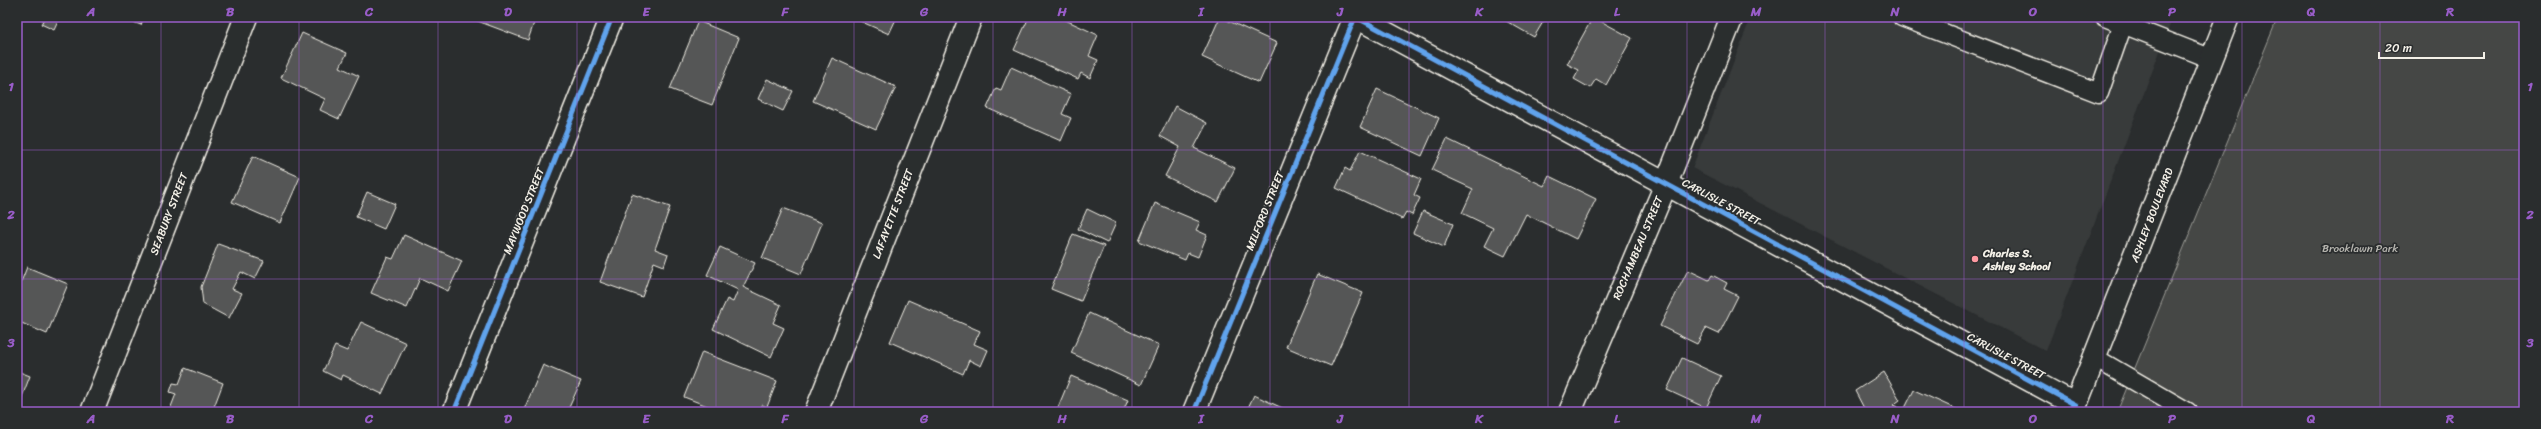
<svg xmlns="http://www.w3.org/2000/svg" width="2541" height="429" font-family="Sriracha,sans-serif">
	<style>
		.built { fill: #373a3a }
		.green { fill: #444645; stroke: #9c9c96 }
		.building { fill: #555756; stroke: #f4f1e8 }
		.lines { fill: none; stroke-linecap: round; stroke-linejoin: round }
		.service-casing { stroke: #f4f1e8; stroke-width: 21 }
		.minor-casing { stroke: #f4f1e8; stroke-width: 25 }
		.secondary-casing { stroke: #f4f1e8; stroke-width: 25 }
		.service { stroke: #2a2d2e; stroke-width: 18 }
		.minor { stroke: #2a2d2e; stroke-width: 22 }
		.secondary { stroke: #2a2d2e; stroke-width: 22 }
		.cycleway-casing { stroke: #2a2d2e; stroke-width: 8 }
		.cycleway { stroke: #60a3ed; stroke-width: 5 }
		.grid { fill: none; stroke: #995dc9; stroke-width: 1; stroke-opacity: 0.55 }
		.poi-dot { fill: #ff9aa2; stroke: #2a2d2e; stroke-width: 1.5 }
		.labels { text-anchor: middle; dominant-baseline: central; stroke-width: 3.5; stroke-linejoin: round; paint-order: stroke }
		.street-label { font-size: 11px; fill: #f4f1e8; stroke: #2a2d2e }
		.park-label { font-size: 11px; fill: #b6b5af; stroke: #2a2d2e }
		.poi-label { font-size: 11px; font-weight: bold; fill: #f4f1e8; stroke: #2a2d2e; text-anchor: start }
		.neatline { fill: none; stroke: #995dc9; stroke-width: 1.5 }
		.grid-label { font-size: 13px; text-anchor: middle; font-weight: bold; fill: #995dc9 }
	</style>
	<rect width="100%" height="100%" fill="#2a2d2e"/>
	<filter id="ink" filterUnits="userSpaceOnUse"><feTurbulence type="fractalNoise" baseFrequency=".025" numOctaves="2"/><feDisplacementMap in="SourceGraphic" scale="8" xChannelSelector="R" yChannelSelector="G"/><feConvolveMatrix kernelMatrix="1 2 1 2 8 2 1 2 1" color-interpolation-filters="sRGB"/></filter>
	<g filter="url(#ink)">
		<polygon class="built" points="1751,17 2173,17 2046,351 1692,168"/>
		<polygon class="green" points="2278,17 2524,17 2524,412 2117,412"/>
		<g class="building">
			<polygon points="45,17 60,17 54,30 41,24"/>
			<polygon points="120,17 144,17 141,25"/>
			<polygon points="476,17 536,17 528,40 475,20"/>
			<polygon points="851,17 897,17 889,34"/>
			<polygon points="1029,17 1059,17 1098,35 1089,56 1098,60 1090,78 1081,73 1078,79 1014,50"/>
			<polygon points="1220,17 1277,43 1259,83 1202,57"/>
			<polygon points="1499,17 1546,17 1534,37"/>
			<polygon points="1593,17 1632,38 1606,85 1596,79 1590,88 1574,79 1579,70 1567,64"/>
			<polygon points="698,21 739,38 712,105 670,89"/>
			<polygon points="302,33 347,53 340,67 359,76 339,119 320,110 325,99 281,78"/>
			<polygon points="832,58 896,87 876,129 813,101"/>
			<polygon points="1011,67 1071,94 1062,114 1071,118 1061,141 987,108 996,88 1001,90"/>
			<polygon points="767,79 793,91 783,111 758,99"/>
			<polygon points="1377,89 1439,118 1422,156 1360,127"/>
			<polygon points="1175,106 1207,123 1194,148 1235,168 1218,202 1165,176 1180,147 1160,136"/>
			<polygon points="1447,139 1544,186 1549,176 1596,199 1576,239 1526,214 1505,256 1484,246 1493,228 1462,213 1473,189 1432,170"/>
			<polygon points="1360,151 1421,179 1414,195 1420,198 1412,215 1406,212 1402,219 1336,188 1345,168 1350,171"/>
			<polygon points="253,156 300,177 280,223 232,202"/>
			<polygon points="367,192 395,204 384,229 356,217"/>
			<polygon points="632,194 670,207 655,249 668,254 664,266 654,262 642,297 600,282"/>
			<polygon points="1155,203 1200,222 1196,230 1207,235 1198,257 1188,253 1185,260 1139,241"/>
			<polygon points="783,208 822,223 801,274 762,258"/>
			<polygon points="1087,209 1116,223 1107,243 1078,229"/>
			<polygon points="1423,211 1453,224 1444,247 1413,233"/>
			<polygon points="1073,234 1104,246 1081,301 1051,289"/>
			<polygon points="404,235 462,261 448,291 420,278 407,308 371,293 387,257 393,259"/>
			<polygon points="218,244 264,261 255,279 241,272 232,289 242,293 229,318 203,304 201,287"/>
			<polygon points="720,247 755,263 743,287 781,305 773,323 784,328 771,357 713,329 727,299 733,302 738,290 707,275"/>
			<polygon points="27,267 68,284 47,334 17,321 17,292"/>
			<polygon points="1688,270 1709,280 1712,275 1727,283 1724,289 1738,296 1719,334 1706,328 1697,344 1660,326"/>
			<polygon points="1317,274 1363,293 1331,366 1286,347"/>
			<polygon points="908,300 980,331 974,344 988,350 981,366 969,360 963,374 890,342"/>
			<polygon points="1089,313 1159,345 1141,385 1071,353"/>
			<polygon points="361,322 406,343 382,394 343,375 341,380 323,371 335,346 347,351"/>
			<polygon points="702,352 777,381 767,407 762,405 759,412 723,412 684,397"/>
			<polygon points="1682,358 1721,376 1706,408 1667,390"/>
			<polygon points="543,365 581,381 567,412 523,412"/>
			<polygon points="185,368 223,383 212,412 169,412 176,394 170,392 173,383 179,384"/>
			<polygon points="17,371 30,376 17,410"/>
			<polygon points="1884,372 1900,400 1893,405 1904,410 1914,390 1956,409 1955,412 1866,412 1855,391"/>
			<polygon points="1071,376 1128,400 1123,412 1056,412"/>
			<polygon points="1254,395 1291,412 1246,412"/>
		</g>
		<g class="lines">
			<g class="service-casing">
				<g id="service">
					<polyline points="1902,17 2099,93 2123,24"/>
					<polyline points="2105,17 2212,59"/>
					<polyline points="2095,358 2188,412"/>
				</g>
			</g>
			<g class="minor-casing">
				<g id="minor">
					<polyline points="1356,17 2076,405"/>
					<polyline points="92,412 246,17"/>
					<polyline points="454,412 612,17"/>
					<polyline points="816,412 971,17"/>
					<polyline points="1194,412 1355,17"/>
					<polyline points="1570,412 1666,184 1732,17"/>
				</g>
			</g>
			<g class="secondary-casing">
				<polyline id="secondary" points="2073,412 2228,17"/>
			</g>
			<use href="#service" class="service"/>
			<use href="#minor" class="minor"/>
			<use href="#secondary" class="secondary"/>
			<g class="cycleway-casing">
				<g id="cycleway">
					<polyline points="1356,17 2076,405"/>
					<polyline points="454,412 612,17"/>
					<polyline points="1194,412 1355,17"/>
				</g>
			</g>
			<use href="#cycleway" class="cycleway"/>
		</g>
	</g>
	<path class="grid" d="M161,17v395M299,17v395M438,17v395M577,17v395M716,17v395M854,17v395M993,17v395M1132,17v395M1270,17v395M1409,17v395M1548,17v395M1687,17v395M1825,17v395M1964,17v395M2103,17v395M2242,17v395M2380,17v395M17,150h2507M17,279h2507"/>
	<circle class="poi-dot" cx="1975" cy="259" r="4"/>
	<g class="labels">
		<g class="street-label">
			<text transform="translate(1721 202) rotate(28)">CARLISLE STREET</text>
			<text transform="translate(524 211) rotate(-68)">MAYWOOD STREET</text>
			<text transform="translate(1265 211) rotate(-68)">MILFORD STREET</text>
			<text transform="translate(169 214) rotate(-69)">SEABURY STREET</text>
			<text transform="translate(893 214) rotate(-69)">LAFAYETTE STREET</text>
			<text transform="translate(2152 215) rotate(-69)">ASHLEY BOULEVARD</text>
			<text transform="translate(1638 248) rotate(-67)">ROCHAMBEAU STREET</text>
			<text transform="translate(2006 356) rotate(28)">CARLISLE STREET</text>
		</g>
		<g class="park-label">
			<text x="2360" y="248">Brooklawn Park</text>
		</g>
		<g class="poi-label">
			<text x="1983" y="253">Charles S.<tspan x="1983" dy="13">Ashley School</tspan></text>
		</g>
	</g>
	<rect width="2541" height="429" fill="none" stroke="#2a2d2e" stroke-width="44"/>
	<path d="M2379 52v6h105v-6" fill="none" stroke="#f4f1e8" stroke-width="2"/>
	<text x="2385" y="52" font-size="12" fill="#f4f1e8" stroke="#2a2d2e" stroke-width="3" paint-order="stroke">20 m</text>
	<rect x="22" y="22" width="2497" height="385" class="neatline"/>
	<g class="grid-label">
		<text x="91" y="16">A</text>
		<text x="230" y="16">B</text>
		<text x="369" y="16">C</text>
		<text x="508" y="16">D</text>
		<text x="646" y="16">E</text>
		<text x="785" y="16">F</text>
		<text x="924" y="16">G</text>
		<text x="1062" y="16">H</text>
		<text x="1201" y="16">I</text>
		<text x="1340" y="16">J</text>
		<text x="1479" y="16">K</text>
		<text x="1617" y="16">L</text>
		<text x="1756" y="16">M</text>
		<text x="1895" y="16">N</text>
		<text x="2033" y="16">O</text>
		<text x="2172" y="16">P</text>
		<text x="2311" y="16">Q</text>
		<text x="2450" y="16">R</text>
		<text x="11" y="91">1</text>
		<text x="2530" y="91">1</text>
		<text x="11" y="219">2</text>
		<text x="2530" y="219">2</text>
		<text x="11" y="347">3</text>
		<text x="2530" y="347">3</text>
		<text x="91" y="423">A</text>
		<text x="230" y="423">B</text>
		<text x="369" y="423">C</text>
		<text x="508" y="423">D</text>
		<text x="646" y="423">E</text>
		<text x="785" y="423">F</text>
		<text x="924" y="423">G</text>
		<text x="1062" y="423">H</text>
		<text x="1201" y="423">I</text>
		<text x="1340" y="423">J</text>
		<text x="1479" y="423">K</text>
		<text x="1617" y="423">L</text>
		<text x="1756" y="423">M</text>
		<text x="1895" y="423">N</text>
		<text x="2033" y="423">O</text>
		<text x="2172" y="423">P</text>
		<text x="2311" y="423">Q</text>
		<text x="2450" y="423">R</text>
	</g>
</svg>
